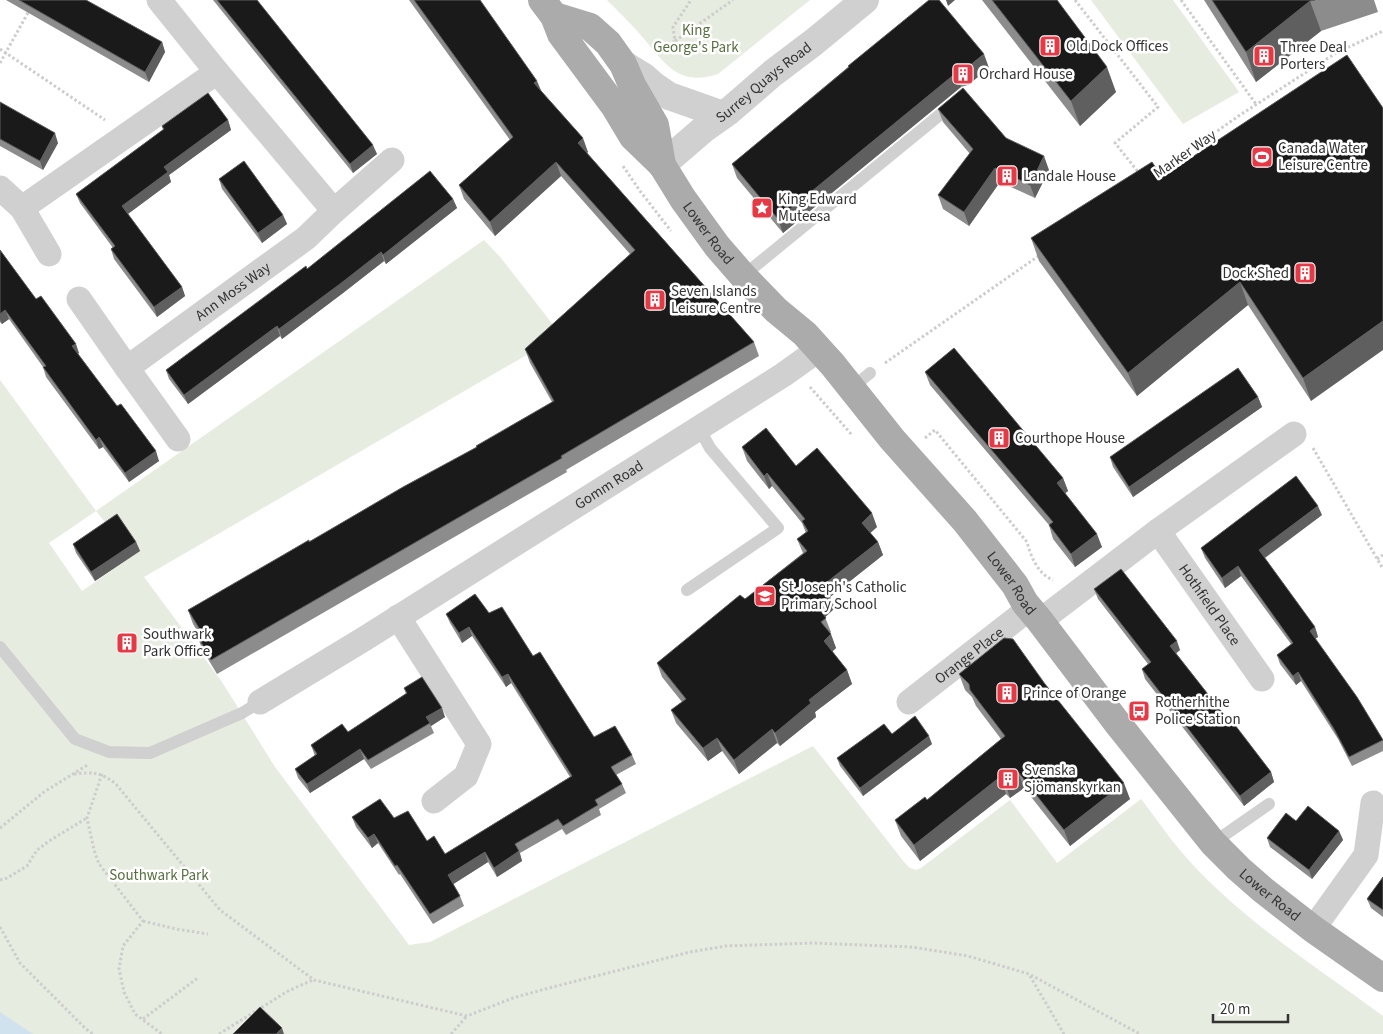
<svg xmlns="http://www.w3.org/2000/svg" width="1383" height="1034" font-family="'Source Sans 3',sans-serif">
	<style>
		.green { fill: #e6ecdf; fill-rule: evenodd }
		.water { fill: #cfe2ee }
		.lines { fill: none; stroke-linecap: round; stroke-linejoin: round }
		.path { stroke: #cdcdcd; stroke-width: 3; stroke-dasharray: 2.5 2.5; stroke-linecap: butt }
		.service { stroke: #d0d0d0; stroke-width: 12 }
		.minor { stroke: #d0d0d0; stroke-width: 25 }
		.tertiary { stroke: #d0d0d0; stroke-width: 28 }
		.primary { stroke: #ababab; stroke-width: 28 }
		.wall { fill: #8c8c8c }
		.shaded-wall { fill: #5f5f5f }
		.building { fill: #1a1a1a; stroke: #5f5f5f }
		.labels { text-anchor: middle; dominant-baseline: central; stroke-width: 5; stroke-linejoin: round; paint-order: stroke }
		.park-label { font-size: 15px; fill: #56703f; stroke: #fff }
		.poi-label { font-size: 15px; fill: #333; stroke: #fff; text-anchor: start }
		.street-label { font-size: 15px; fill: #333; stroke: #fff }
	</style>
	<rect width="100%" height="100%" fill="#fff"/>
	<g class="green">
		<path d="M607,0h203l-92,74c-42,14 -55,-14 -79,-41 -10,-11 -21,-22 -32,-33z"/>
		<polygon points="1091,0 1173,0 1239,92 1183,124"/>
		<path d="M484,240l17,18 60,77 -417,242 78,105 53,85 134,178 21,-3 383,-196 91,116 6,6 6,2 5,-2 89,-68 47,63 84,-64c17,22 33,46 52,66 55,59 125,103 190,151v18h-1383v-654l96,131zM96,511l15,19 29,21 -58,40 -33,-48z"/>
	</g>
	<polygon class="water" points="0,1012 33,1034 0,1034"/>
	<g class="lines">
		<g class="path">
			<polyline points="1075,0 1158,107 1115,143 1139,173"/>
			<polyline points="1181,0 1256,104"/>
			<polyline points="675,41 733,0"/>
			<polyline points="0,49 105,120"/>
			<polyline points="656,53 675,41 673,27 691,0"/>
			<polyline points="0,63 30,9"/>
			<polyline points="623,166 640,191 671,231"/>
			<polyline points="1156,174 1240,115 1336,53 1383,31"/>
			<polyline points="885,363 1040,255"/>
			<polyline points="810,387 852,435"/>
			<path d="M925,438l10,-8 92,112c4,15 11,32 26,38"/>
			<polyline points="1313,448 1383,569"/>
			<polyline points="1377,559 1383,555"/>
			<path d="M74,774c20,-2 25,-2 41,9l105,127 94,70 153,36 46,-18 32,-9 145,-37 36,-6 87,-3 99,4 56,9 61,18 111,60"/>
			<polyline points="102,774 87,818 94,850 99,864 143,921 123,946 119,969 124,992 135,1014 162,1034"/>
			<polyline points="0,828 44,792 89,764"/>
			<polyline points="0,880 7,878 27,866 37,850 49,841 87,818"/>
			<polyline points="143,921 176,929 208,934"/>
			<polyline points="0,927 20,963 86,1029 93,1034"/>
			<polyline points="1030,976 1064,1034"/>
			<polyline points="143,1019 199,977"/>
			<polyline points="219,1034 288,991 313,980"/>
			<polyline points="451,1034 467,1016"/>
		</g>
		<g class="service">
			<polyline points="743,276 953,104"/>
			<polyline points="852,388 870,373"/>
			<polyline points="687,590 778,528 710,448 699,428"/>
			<polyline points="0,647 75,739 109,752 150,753 242,713 260,702"/>
			<polyline points="1213,843 1269,804"/>
		</g>
		<g class="minor">
			<polyline points="159,0 217,72"/>
			<polyline points="0,188 22,208 49,254"/>
			<polyline points="22,208 217,72 334,211"/>
			<polyline points="79,299 127,368"/>
			<path id="s1" d="M178,439l-51,-71 179,-130 28,-27 58,-51"/>
			<path id="s2" d="M1158,531l104,148"/>
			<polyline points="398,617 479,744 466,776 434,801"/>
			<polyline points="1040,621 1158,531 1294,434"/>
			<path id="s3" d="M260,702l104,-63 335,-211 84,-53 35,-25"/>
			<path id="s4" d="M909,702l121,-94"/>
			<polyline points="1313,929 1366,855 1373,803"/>
		</g>
		<g class="tertiary">
			<polyline points="623,64 644,77 653,85 669,96 723,115"/>
			<path id="s5" d="M662,165l43,-37 24,-17 44,-38 41,-31 51,-42"/>
		</g>
		<g class="primary">
			<path id="s6" d="M542,0l12,16 7,18 54,73 18,30 29,28 21,34 34,47 26,30 33,34 29,24 28,31 59,74 73,82 50,64 10,18 15,18 78,103 95,119 26,26 24,21 50,39 70,49"/>
			<polyline points="554,16 590,27 608,43 623,64 632,85 655,125 662,165"/>
		</g>
	</g>
	<g class="wall">
		<polygon points="6,0 86,0 162,42 165,52 149,82"/>
		<polygon points="213,0 257,0 377,154 353,173"/>
		<polygon points="409,0 480,0 541,91 588,152 587,153 754,342 759,356 566,470 567,472 217,674 202,649 197,635 199,634 193,624 188,610 477,447 552,402 530,363 525,349 630,254 561,176 495,236 464,199 459,185 510,140"/>
		<polygon points="982,0 1057,0 1116,92 1080,126"/>
		<polygon points="1204,0 1374,0 1378,12 1321,31 1256,82"/>
		<polygon points="1347,55 1311,401 1248,305 1137,396 1039,261 1031,238 1162,177"/>
		<polygon points="848,66 989,68 968,85 961,87 783,233 737,178 732,164 848,67"/>
		<polygon points="0,102 58,143 43,170 0,146"/>
		<polygon points="938,109 1006,138 1049,170 1035,198 1000,182 969,226 943,209 938,195 970,154 943,122"/>
		<polygon points="228,120 231,130 169,175 171,182 128,214 182,287 185,296 157,317 114,259 111,249 113,248 80,203 76,194 163,130 162,126"/>
		<polygon points="219,179 283,215 287,224 262,243 222,189"/>
		<polygon points="453,199 457,208 386,264 384,261 343,293 282,339 280,336 188,404 169,379 166,370 307,269"/>
		<polygon points="0,250 36,299 79,353 78,354 117,406 159,461 129,482 103,447 99,449 46,377 43,367 9,319 2,324 0,322"/>
		<polygon points="925,372 1063,478 1068,491 1065,493 1102,547 1075,567 1053,539 1049,525 930,385"/>
		<polygon points="1258,397 1262,407 1133,497 1113,467 1110,457"/>
		<polygon points="742,447 796,466 877,527 870,533 878,542 883,555 830,597 835,608 825,617 831,632 830,633 836,648 832,651 847,670 852,684 815,712 816,717 780,746 777,743 739,774 722,751 708,761 676,723 671,710 682,702 662,677 657,663 745,599 803,553 797,539 806,533 802,523 772,486 769,489 747,461"/>
		<polygon points="1322,515 1265,558 1315,627 1318,637 1315,639 1383,740 1383,751 1352,766 1338,739 1301,681 1296,685 1280,664 1277,655 1291,644 1241,576 1225,588 1205,558 1201,548"/>
		<polygon points="136,542 140,551 95,581 76,553 73,544"/>
		<polygon points="1094,589 1180,650 1176,653 1233,726 1271,772 1274,782 1244,806 1145,679 1142,669 1148,664 1098,599"/>
		<polygon points="489,613 533,656 594,737 632,755 636,764 616,775 622,784 626,793 599,809 601,815 566,835 562,829 520,853 522,861 497,877 488,862 453,884 460,896 464,906 433,924 400,874 399,875 378,843 372,848 356,827 352,817 394,818 445,854 570,777 511,683 506,687 472,636 462,643 450,623 446,614"/>
		<polygon points="959,674 1045,684 1130,799 1070,846 1024,788 1010,798 1006,794 920,861 901,836 895,820 927,800 1001,739 976,706 972,697 965,690"/>
		<polygon points="404,688 445,717 431,726 434,733 371,769 364,759 310,793 298,778 295,769 315,756 311,745 348,732 406,694"/>
		<polygon points="892,734 932,744 863,796 840,766 837,758"/>
		<polygon points="1339,831 1343,840 1312,879 1270,847 1267,838"/>
		<polygon points="1383,877 1383,917 1371,908 1367,899"/>
	</g>
	<g class="shaded-wall">
		<polygon points="946,0 955,0 948,6"/>
		<polygon points="1310,1 1321,31 1256,82 1246,52"/>
		<polygon points="162,42 165,52 149,82 145,72"/>
		<polygon points="984,54 989,68 968,85 963,71"/>
		<polygon points="1107,67 1116,92 1080,126 1071,101"/>
		<polygon points="956,73 961,87 783,233 778,219"/>
		<polygon points="537,81 543,95 534,83"/>
		<polygon points="228,120 231,130 169,175 171,182 125,216 122,206 164,167"/>
		<polygon points="55,133 58,143 43,170 40,161"/>
		<polygon points="583,138 588,152 583,157 578,143"/>
		<polygon points="373,145 377,154 353,173 350,164"/>
		<polygon points="1044,156 1049,170 1035,198 1030,185"/>
		<polygon points="556,162 561,176 495,236 490,222"/>
		<polygon points="995,168 1000,182 969,226 964,212"/>
		<polygon points="453,199 457,208 386,264 383,255"/>
		<polygon points="283,215 287,224 262,243 258,233"/>
		<polygon points="381,252 384,261 343,293 282,339 279,329"/>
		<polygon points="1240,282 1248,305 1137,396 1128,373"/>
		<polygon points="182,287 185,296 157,317 154,307"/>
		<polygon points="5,310 9,319 2,324 0,320 0,314"/>
		<polygon points="1383,321 1383,350 1311,401 1303,378"/>
		<polygon points="277,326 280,336 188,404 184,395"/>
		<polygon points="76,344 79,353 76,355 72,346"/>
		<polygon points="1258,397 1262,407 1133,497 1129,487"/>
		<polygon points="99,437 103,447 99,449 96,440"/>
		<polygon points="156,451 159,461 129,482 125,473"/>
		<polygon points="767,473 772,486 769,489 764,476"/>
		<polygon points="1063,478 1068,491 1062,496 1057,483"/>
		<polygon points="1318,506 1322,515 1263,559 1259,550"/>
		<polygon points="872,513 877,527 867,536 862,523"/>
		<polygon points="1097,534 1102,547 1075,567 1071,554"/>
		<polygon points="136,542 140,551 95,581 91,572"/>
		<polygon points="878,542 883,555 830,597 835,608 822,620 817,606 822,586"/>
		<polygon points="1238,566 1241,576 1225,588 1222,578"/>
		<polygon points="469,627 472,636 462,643 459,633"/>
		<polygon points="1315,627 1318,637 1313,640 1310,631"/>
		<polygon points="831,634 836,648 829,655 824,641"/>
		<polygon points="1177,641 1180,650 1174,655 1170,646"/>
		<polygon points="847,670 852,684 815,712 816,717 780,746 775,733 809,700"/>
		<polygon points="1298,672 1301,681 1296,685 1293,676"/>
		<polygon points="508,674 511,683 506,687 502,677"/>
		<polygon points="442,708 445,717 431,726 426,717"/>
		<polygon points="772,729 777,743 739,774 734,760"/>
		<polygon points="929,736 932,744 863,796 860,788"/>
		<polygon points="717,738 722,751 708,761 703,748"/>
		<polygon points="360,749 364,759 310,793 307,784"/>
		<polygon points="1018,772 1024,788 1010,798 1005,782"/>
		<polygon points="1271,772 1274,782 1244,806 1240,796"/>
		<polygon points="1000,777 1006,794 920,861 914,845"/>
		<polygon points="1124,783 1130,799 1070,846 1064,830"/>
		<polygon points="1339,831 1343,840 1312,879 1309,870"/>
		<polygon points="374,834 378,843 372,848 368,838"/>
		<polygon points="519,851 522,861 497,877 494,868"/>
		<polygon points="485,852 488,862 452,885 448,875"/>
		<polygon points="282,1028 284,1034 276,1034"/>
	</g>
	<g class="building">
		<polygon points="19,0 86,0 162,42 145,72"/>
		<polygon points="217,0 257,0 373,145 350,164"/>
		<polygon points="414,0 480,0 537,81 534,83 583,138 578,143 754,342 561,456 562,458 211,660 197,635 202,633 188,610 285,554 309,540 309,542 403,487 477,447 476,446 554,401 525,349 635,250 556,162 490,222 459,185 513,137"/>
		<polygon points="929,0 939,0 984,54 963,71 956,73 778,219 732,164 849,67 848,66"/>
		<polygon points="992,0 1057,0 1107,67 1071,101"/>
		<polygon points="1212,0 1315,0 1310,1 1246,52"/>
		<polygon points="1347,55 1383,108 1383,321 1303,378 1240,282 1128,373 1031,238 1152,162 1162,177"/>
		<polygon points="963,88 1006,138 1044,156 1030,185 995,168 964,212 938,195 973,149 938,109"/>
		<polygon points="208,93 228,120 164,167 168,172 122,206 182,287 154,307 111,249 115,246 76,194 164,129 162,126"/>
		<polygon points="0,102 55,133 40,161 0,139"/>
		<polygon points="244,161 283,215 258,233 219,179"/>
		<polygon points="430,171 453,199 383,255 381,252 340,284 279,329 277,326 184,395 166,370 306,266 307,269"/>
		<polygon points="0,250 36,299 41,296 76,344 72,346 117,406 121,404 156,451 125,473 99,437 96,440 43,367 46,366 5,310 0,314"/>
		<polygon points="954,348 1063,478 1057,483 1097,534 1071,554 1049,525 1053,522 925,372"/>
		<polygon points="1238,368 1258,397 1129,487 1110,457"/>
		<polygon points="766,428 796,466 817,448 872,513 862,523 878,542 822,586 830,595 817,606 826,618 821,622 831,634 824,641 847,670 809,700 811,703 775,733 772,729 734,760 717,738 703,748 671,710 686,699 657,663 740,595 745,599 807,551 797,539 808,531 802,521 805,519 767,473 764,476 742,447"/>
		<polygon points="1296,476 1318,506 1259,550 1315,627 1310,631 1357,697 1383,740 1349,757 1334,729 1298,672 1293,676 1277,655 1293,643 1238,566 1222,578 1201,548"/>
		<polygon points="117,514 136,542 91,572 73,544"/>
		<polygon points="1121,569 1177,641 1170,646 1233,726 1235,725 1271,772 1240,796 1142,669 1151,662 1094,589"/>
		<polygon points="475,594 489,613 502,607 533,656 540,652 594,737 615,726 632,755 611,767 622,784 595,800 598,805 563,826 558,819 515,844 519,851 494,868 485,852 448,875 460,896 430,914 397,865 395,866 374,834 368,838 352,817 380,799 394,818 408,811 427,841 434,836 445,854 572,776 508,674 502,677 469,627 459,633 446,614"/>
		<polygon points="1004,638 1013,639 1045,684 1124,783 1064,830 1018,772 1005,782 1000,777 914,845 895,820 925,797 927,800 1005,736 970,690 969,684 959,674"/>
		<polygon points="422,677 442,708 426,717 430,723 368,760 360,749 307,784 295,769 317,754 311,745 342,724 348,732 407,693 404,688"/>
		<polygon points="915,716 929,736 860,788 837,758 884,724 892,734"/>
		<polygon points="1308,806 1339,831 1309,870 1267,838 1286,813 1296,821"/>
		<polygon points="1383,877 1383,910 1367,899"/>
		<polygon points="260,1007 282,1028 276,1034 233,1034"/>
	</g>
	<defs>
		<g id="building-square" transform="scale(1.125)"><rect x="-9" y="-9" width="18" height="18" rx="4" fill="#e63946" stroke="#fff"/><path d="M-4-6H4V6H1V3H-1V6H-4ZM-2.5-4.3h1.7v1.8h-1.7ZM.8-4.3h1.7v1.8H.8ZM-2.5-1h1.7V.8h-1.7ZM.8-1h1.7V.8H.8Z" fill="#fff"/></g>
		<g id="stadium-square" transform="scale(1.125)"><rect x="-9" y="-9" width="18" height="18" rx="4" fill="#e63946" stroke="#fff"/><path d="M0-5a6.5 5 0 1 0 0 10a6.5 5 0 1 0 0-10ZM-3.5-1.8h7v3.6h-7Z" fill="#fff"/></g>
		<g id="sight-square" transform="scale(1.125)"><rect x="-9" y="-9" width="18" height="18" rx="4" fill="#e63946" stroke="#fff"/><path d="M0-6L1.8-2.2L6-1.7L2.9 1.2L3.7 5.4L0 3.3L-3.7 5.4L-2.9 1.2L-6-1.7L-1.8-2.2Z" fill="#fff"/></g>
		<g id="school-square" transform="scale(1.125)"><rect x="-9" y="-9" width="18" height="18" rx="4" fill="#e63946" stroke="#fff"/><path d="M0-5L7-2L0 1L-7-2ZM-4 1L0 2.5L4 1V4Q0 6-4 4Z" fill="#fff"/></g>
		<g id="bus-square" transform="scale(1.125)"><rect x="-9" y="-9" width="18" height="18" rx="4" fill="#e63946" stroke="#fff"/><path d="M-5-6H5V4H4V6H2V4H-2V6H-4V4H-5ZM-3.5-4V0h7V-4ZM-3.5 1.2v1.5H-2V1.2ZM2 1.2v1.5H3.5V1.2Z" fill="#fff"/></g>
	</defs>
	<g fill-rule="evenodd">
		<use href="#building-square" x="1050" y="46"/>
		<use href="#building-square" x="1264" y="56"/>
		<use href="#building-square" x="963" y="74"/>
		<use href="#stadium-square" x="1262" y="157"/>
		<use href="#building-square" x="1007" y="176"/>
		<use href="#sight-square" x="762" y="208"/>
		<use href="#building-square" x="1305" y="273"/>
		<use href="#building-square" x="655" y="300"/>
		<use href="#building-square" x="999" y="438"/>
		<use href="#school-square" x="765" y="596"/>
		<use href="#building-square" x="127" y="643"/>
		<use href="#building-square" x="1007" y="693"/>
		<use href="#bus-square" x="1139" y="711"/>
		<use href="#building-square" x="1008" y="779"/>
	</g>
	<g class="labels">
		<g class="park-label">
			<text x="696" y="30">King<tspan x="696" dy="17">George's Park</tspan></text>
			<text x="159" y="875">Southwark Park</text>
		</g>
		<g class="poi-label">
			<text x="1066" y="46">Old Dock Offices</text>
			<text x="1280" y="47">Three Deal<tspan x="1280" dy="17">Porters</tspan></text>
			<text x="979" y="74">Orchard House</text>
			<text x="1278" y="148">Canada Water<tspan x="1278" dy="17">Leisure Centre</tspan></text>
			<text x="1023" y="176">Landale House</text>
			<text x="778" y="199">King Edward<tspan x="778" dy="17">Muteesa</tspan></text>
			<text x="1289" y="273" text-anchor="end">Dock Shed</text>
			<text x="671" y="291">Seven Islands<tspan x="671" dy="17">Leisure Centre</tspan></text>
			<text x="1015" y="438">Courthope House</text>
			<text x="781" y="587">St Joseph's Catholic<tspan x="781" dy="17">Primary School</tspan></text>
			<text x="143" y="634">Southwark<tspan x="143" dy="17">Park Office</tspan></text>
			<text x="1023" y="693">Prince of Orange</text>
			<text x="1155" y="702">Rotherhithe<tspan x="1155" dy="17">Police Station</tspan></text>
			<text x="1024" y="770">Svenska<tspan x="1024" dy="17">Sjömanskyrkan</tspan></text>
		</g>
		<g class="street-label">
			<text stroke="none"><textPath href="#s5" startOffset="131">Surrey Quays Road</textPath></text>
			<text transform="translate(1185 154) rotate(-35)">Marker Way</text>
			<text stroke="none"><textPath href="#s6" startOffset="288">Lower Road</textPath></text>
			<text stroke="none"><textPath href="#s1" startOffset="218">Ann Moss Way</textPath></text>
			<text stroke="none"><textPath href="#s3" startOffset="411">Gomm Road</textPath></text>
			<text stroke="none"><textPath href="#s6" startOffset="752">Lower Road</textPath></text>
			<text stroke="none"><textPath href="#s2" startOffset="90">Hothfield Place</textPath></text>
			<text stroke="none"><textPath href="#s4" startOffset="76">Orange Place</textPath></text>
			<text stroke="none"><textPath href="#s6" startOffset="1158">Lower Road</textPath></text>
		</g>
	</g>
	<path d="M1213 1014v8h75v-8" fill="none" stroke="#333333" stroke-width="2.5"/>
	<text x="1220" y="1014" font-size="15" fill="#333333" stroke="#ffffff" stroke-width="4" paint-order="stroke">20 m</text>
</svg>
